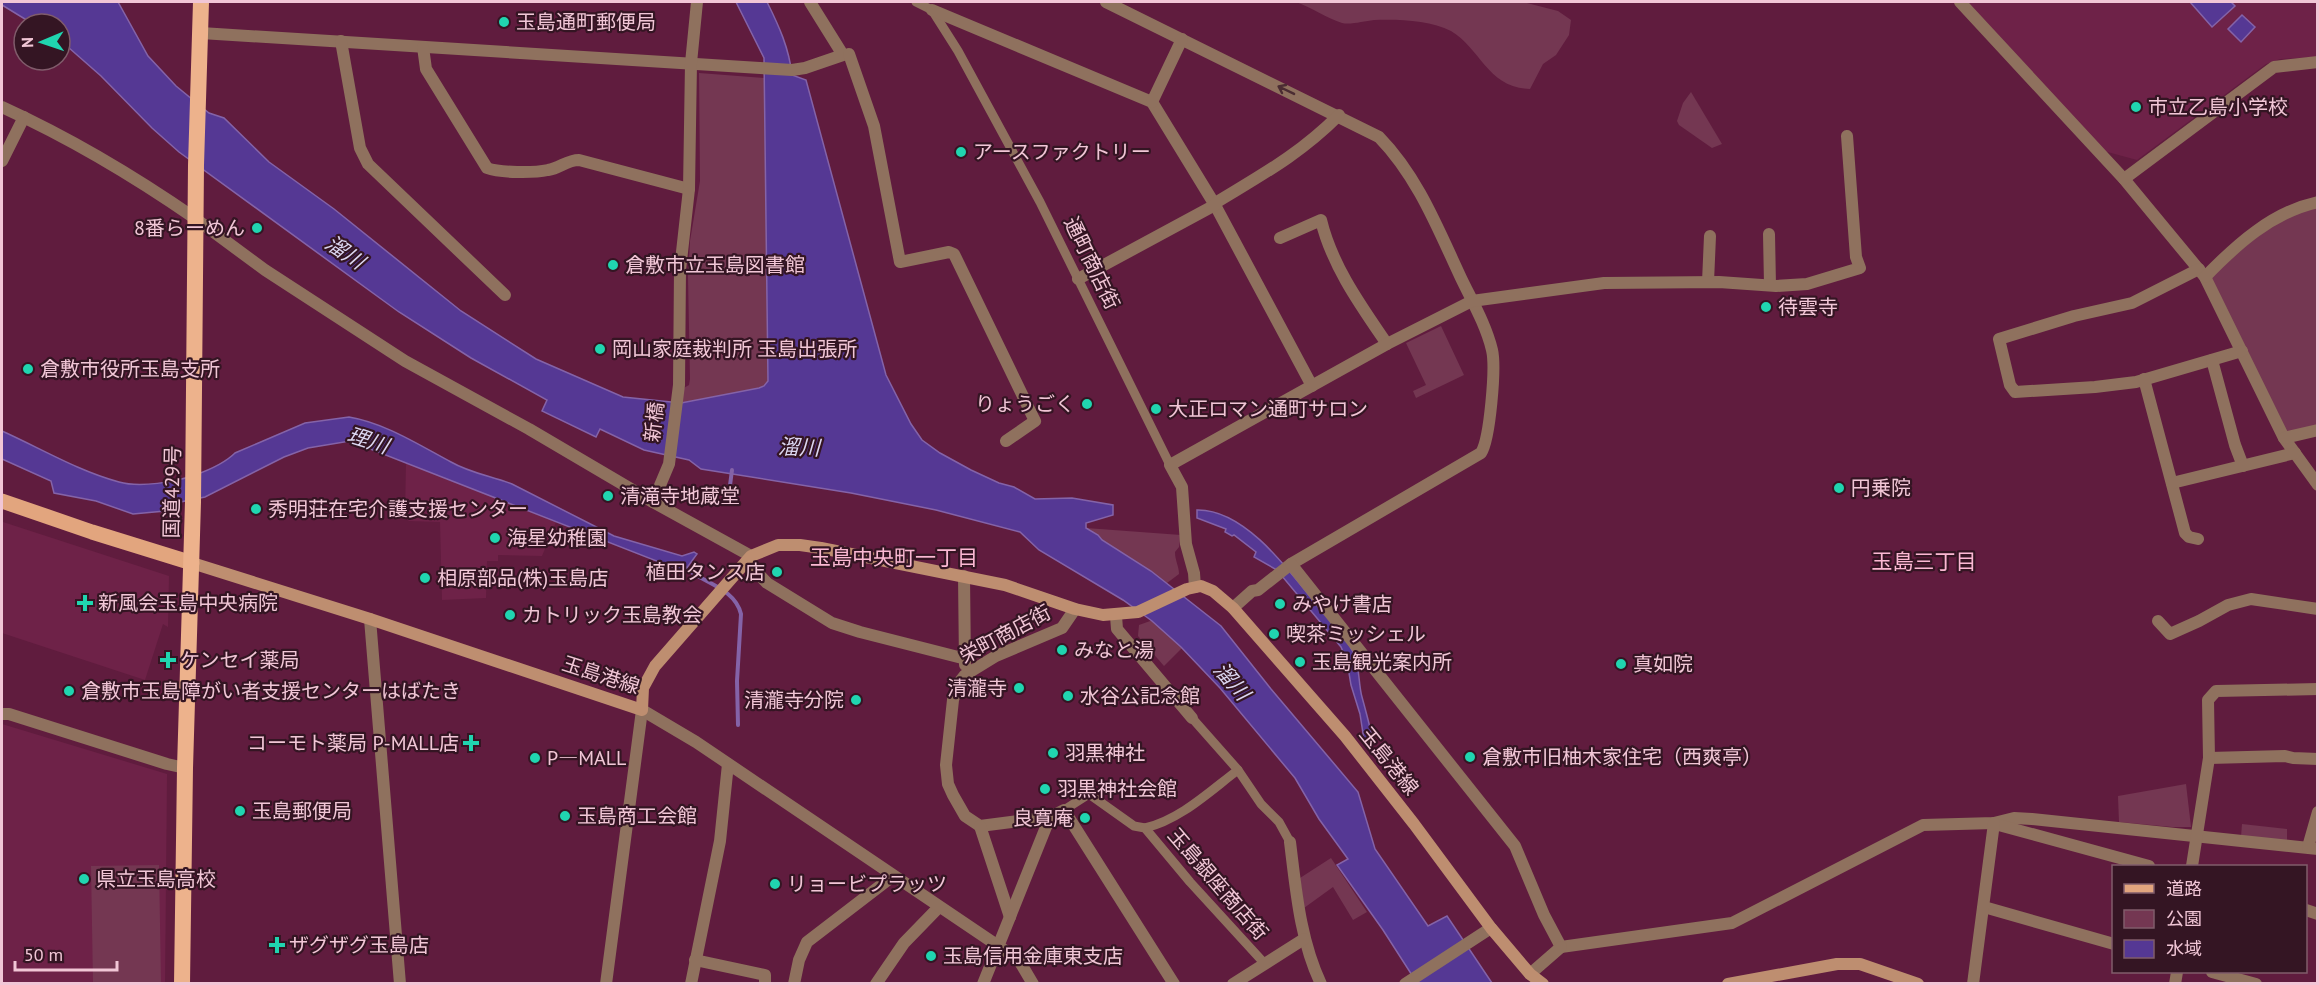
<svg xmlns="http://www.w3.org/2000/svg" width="2319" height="985" font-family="'PT Sans','Noto Sans JP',sans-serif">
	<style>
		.built { fill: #6e2248 }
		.green { fill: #743752 }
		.water { fill: #553894; stroke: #8463a8; stroke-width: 1.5 }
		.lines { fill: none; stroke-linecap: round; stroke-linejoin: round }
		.stream { stroke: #8463a8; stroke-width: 4 }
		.pedestrian { stroke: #8f715e; stroke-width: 9 }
		.minor { stroke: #8f715e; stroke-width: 12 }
		.tertiary { stroke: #8f715e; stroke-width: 12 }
		.secondary { stroke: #be8e70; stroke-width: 12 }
		.primary { stroke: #e2a57e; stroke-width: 15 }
		.trunk { stroke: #edb28c; stroke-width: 16 }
		.oneway { stroke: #4b2c32 }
		.poi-dot { fill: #20d5b0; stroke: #341523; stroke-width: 2 }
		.labels { text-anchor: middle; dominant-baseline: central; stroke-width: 4.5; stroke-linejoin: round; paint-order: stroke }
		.poi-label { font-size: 20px; fill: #f1c6d6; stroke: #341523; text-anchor: start }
		.street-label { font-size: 20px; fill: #f1c6d6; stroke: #341523 }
		.water-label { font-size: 21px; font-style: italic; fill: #dcd7f1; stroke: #341523 }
		.neighbourhood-label { font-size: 21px; fill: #fbb8d3; stroke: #341523 }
	</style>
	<rect width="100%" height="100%" fill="#601c3e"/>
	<g class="built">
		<polygon points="1968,2 2317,2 2317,57 2280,59 2266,64 2137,160 2104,151"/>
		<polygon points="406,462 556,522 542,556 498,555 498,561 487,561 486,598 442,600 440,522 409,521 405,517"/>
		<polygon points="3,522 169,576 168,627 163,624 145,680 2,633 2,530"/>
		<polygon points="2,724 167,774 165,983 2,983"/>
	</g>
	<g class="green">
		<path d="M1296,2h227l35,9 13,9 -2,15 -13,20 -13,9 -13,25c-42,-1 -49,-40 -79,-58 -21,-11 -54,-12 -77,-11 -10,1 -23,5 -32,3 -16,-5 -31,-16 -46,-21z"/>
		<polygon points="699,73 765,78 768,381 764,386 759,388 681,403 682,389 689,385 690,379 688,277 690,241 700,181"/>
		<polygon points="1691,92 1722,144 1712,148 1679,125 1677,121 1683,103"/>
		<path d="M2317,207v218l-30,7 -76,-154c27,-26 68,-65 106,-71z"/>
		<polygon points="1441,326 1464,375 1416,398 1413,391 1426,385 1406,343"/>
		<path d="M1086,528l95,7 -2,12 -4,5c0,9 4,14 4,22l-12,9 -65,-43 -4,-5z"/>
		<polygon points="1153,620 1182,648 1164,666 1138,636 1139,625"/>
		<polygon points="2186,784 2191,827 2172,827 2119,822 2118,796"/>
		<polygon points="2242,824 2287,829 2287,841 2241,837"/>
		<polygon points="1331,858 1367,912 1353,920 1333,887 1304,908 1300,878"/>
		<polygon points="159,865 161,983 93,983 91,866"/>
	</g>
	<g class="water">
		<path d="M2,2h116l30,54 28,30 33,27 15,5 45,44 65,47 127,102 75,48 87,38 58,6 78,-15 5,-2 4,-5 -4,-323 -28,-56h31c12,24 22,46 25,73l14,5 80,295 25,49 11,16 18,13 31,17 28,13 15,4 21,12 37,-1 41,7v10l-27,8v5l12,7 4,5 49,31 70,55 50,63 87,103 17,57 53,77 19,-10 45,67h-75l-34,-53 -46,-65 11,-6 -29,-40 -24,-41 -75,-90 -39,-41 -29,-26 -29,-21 -84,-50 -19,-18 -84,-22 -85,-17 -150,-24 -12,-9 -45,-10 -44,-21 -4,8 -54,-26 5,-11 -76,-42 -72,-46 -220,-160 -27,-24 -51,-52 -41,-36v-16h-27l-31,-19z"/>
		<polygon points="2190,2 2231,2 2235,6 2212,27"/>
		<polygon points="2242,15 2255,27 2241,42 2228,29"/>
		<path d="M349,417c36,6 70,28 102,45 19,11 40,14 61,22l102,52 68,20 12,-4 3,2 -11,15 -4,2 -332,-130 -42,7 -24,9 -79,40 -39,8 -1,6 -32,3 -37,-13 -42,-8 -3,-12 -49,-22v-28c38,17 76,40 117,51 21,6 56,0 76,-7 14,-5 30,-12 40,-22l70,-30z"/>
		<path d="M1197,510c49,-1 94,63 122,98 12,13 26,28 34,44 7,12 5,31 9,45 4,15 8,29 11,44l-4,5 -5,-6 -4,-26 -9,-29 -4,-24 -6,-14 -64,-77 -23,-13 2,-5 -22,-17 -2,1 -7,-4 1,-3 -29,-11z"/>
	</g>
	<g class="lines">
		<g class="stream">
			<polyline points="729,493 732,470"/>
			<path d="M684,567c19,16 51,21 57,47l-4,67 1,44"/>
		</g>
		<g class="pedestrian">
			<polyline points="916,2 932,10 958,51 1040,202 1170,465"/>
			<polyline points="1192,718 1238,770 1261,804 1279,822 1290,842"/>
			<polyline points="1064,810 1089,794 1134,826 1145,828 1190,882 1265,964"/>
			<path d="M1145,828c35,-8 65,-37 93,-58"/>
		</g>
		<g class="minor">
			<path d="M1106,2l273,135c39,40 59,92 82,141 11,23 25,47 31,72 4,17 -2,89 -11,103l-190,111 -33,26 -6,1 -19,17"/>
			<polyline points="1960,2 2124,179 2205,277 2284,438 2318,485"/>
			<polyline points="932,10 1152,102 1215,205 1312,386"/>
			<polyline points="201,33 792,70 805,68 843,55 810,2"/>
			<polyline points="341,41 360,148 368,164 505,295"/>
			<path d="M423,47l3,22 61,99c13,5 47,5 61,2 12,-2 19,-10 31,-10l110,29"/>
			<polyline points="849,54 874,126 900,262 949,252 954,254 1033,417 1035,421 1006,441"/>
			<polyline points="1152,102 1182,39"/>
			<path d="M2,107c68,31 132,69 194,112"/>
			<polyline points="2,161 24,117"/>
			<polyline points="2124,179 2274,67 2318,62"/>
			<polyline points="1769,234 1770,285"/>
			<path d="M1280,238l41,-18c11,46 40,86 66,124"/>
			<polyline points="2199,269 2132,303 2074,316 1999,339 2010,385 2015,392 2095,387 2136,382 2242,351"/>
			<path d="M2205,277c31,-32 67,-65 113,-75"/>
			<path d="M1078,279l137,-74 2,-3c46,-28 83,-48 122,-87"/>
			<polyline points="1708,282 1710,236"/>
			<polyline points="2212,360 2235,445 2243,466"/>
			<polyline points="2144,379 2185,533 2189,537 2198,539"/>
			<polyline points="2284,438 2318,430"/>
			<polyline points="2172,483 2295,453"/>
			<polyline points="653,502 669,464 679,385 680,270 689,189 691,63 697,2"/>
			<polyline points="747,562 767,583 832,623 860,632 966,659"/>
			<polyline points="1291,564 1515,846 1544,915 1561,947 1732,923 1923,825 1994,823 2014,818 2032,819 2318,849"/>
			<polyline points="964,576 965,665"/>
			<polyline points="1195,587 1194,573 1186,544 1182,487 1170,465 1387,344 1472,301 1604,283 1719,282 1776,286 1807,284 1860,268 1856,257 1847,136"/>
			<polyline points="1075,609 1062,628 996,656 965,675 958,684 953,700 946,765 948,784 953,795 965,816 980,826 1050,817 1064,810 1174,984"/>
			<polyline points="1116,616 1117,629 1192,718"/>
			<polyline points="370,619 400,984"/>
			<polyline points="2158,621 2170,634 2199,621 2228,605 2251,599 2318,609"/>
			<polyline points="2,714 9,714 167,764 185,768"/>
			<polyline points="2209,758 2285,756 2293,758 2318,759"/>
			<polyline points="1995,824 2149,866"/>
			<polyline points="980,826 1010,917"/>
			<path d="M1290,842c6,48 10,98 31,142"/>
			<polyline points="2308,847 2318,812"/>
			<polyline points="2192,866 2209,758 2208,700 2216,691 2318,689"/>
			<polyline points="1984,907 2114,944"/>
			<polyline points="2306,910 2318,914"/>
			<polyline points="695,960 765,975 765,984"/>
			<polyline points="2212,972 2256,984"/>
			<polyline points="1530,974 1561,947"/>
			<polyline points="606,984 642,710"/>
			<polyline points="691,984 720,841 728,764"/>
			<polyline points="794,984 799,960 807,942 893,876"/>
			<polyline points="876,984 904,943 939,907"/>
			<polyline points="983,984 1050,817"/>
			<polyline points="1233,984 1304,939"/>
			<polyline points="1973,984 1994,823"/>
			<polyline points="2175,984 2177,972"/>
		</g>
		<g class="tertiary">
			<polyline points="196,219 265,270 405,361 529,429 653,502 751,556"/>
			<polyline points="642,710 696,742 1013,956 1020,962 1033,984"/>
			<polyline points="1405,984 1491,928"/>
		</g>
		<g class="secondary">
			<polyline points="192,563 370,619 642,710 643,688 655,666 751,556 778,545 800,545 821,548 1005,585 1075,609 1103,615 1138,612 1187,589 1201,586 1213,591 1233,608 1345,736 1414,824 1491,928 1530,974 1543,984"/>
			<polyline points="1728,984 1837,964 1860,964 1918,984"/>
		</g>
		<polyline class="primary" points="2,501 92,532 192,563"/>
		<polyline class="trunk" points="182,984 185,768 193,502 196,165 201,2"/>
	</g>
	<defs><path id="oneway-shaft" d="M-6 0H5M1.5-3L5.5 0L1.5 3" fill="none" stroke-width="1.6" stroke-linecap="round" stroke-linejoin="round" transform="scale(1.5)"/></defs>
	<use class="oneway" href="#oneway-shaft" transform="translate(1286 90) rotate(-154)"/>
	<g class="poi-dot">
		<circle cx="504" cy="22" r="6"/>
		<circle cx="2136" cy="107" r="6"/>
		<circle cx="961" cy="152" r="6"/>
		<circle cx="257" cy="228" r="6"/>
		<circle cx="613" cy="265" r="6"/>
		<circle cx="1766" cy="307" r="6"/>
		<circle cx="600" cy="349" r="6"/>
		<circle cx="28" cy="369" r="6"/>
		<circle cx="1087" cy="404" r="6"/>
		<circle cx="1156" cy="409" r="6"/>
		<circle cx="1839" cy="488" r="6"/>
		<circle cx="608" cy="496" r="6"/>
		<circle cx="256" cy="509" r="6"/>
		<circle cx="495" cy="538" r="6"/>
		<circle cx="777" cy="572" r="6"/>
		<circle cx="425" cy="578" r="6"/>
		<path d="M82 594h6v6h6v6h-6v6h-6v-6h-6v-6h6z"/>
		<circle cx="1280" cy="604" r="6"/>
		<circle cx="510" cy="615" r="6"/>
		<circle cx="1274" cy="634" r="6"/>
		<circle cx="1062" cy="650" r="6"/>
		<path d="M165 651h6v6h6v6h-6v6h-6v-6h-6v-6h6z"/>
		<circle cx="1300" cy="662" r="6"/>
		<circle cx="1621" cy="664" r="6"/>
		<circle cx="1019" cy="688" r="6"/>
		<circle cx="69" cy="691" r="6"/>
		<circle cx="1068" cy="696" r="6"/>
		<circle cx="856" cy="700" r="6"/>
		<path d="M468 734h6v6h6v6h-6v6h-6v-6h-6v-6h6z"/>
		<circle cx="1053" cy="753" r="6"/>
		<circle cx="1470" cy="757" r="6"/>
		<circle cx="535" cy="758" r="6"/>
		<circle cx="1045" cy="789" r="6"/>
		<circle cx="240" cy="811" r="6"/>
		<circle cx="565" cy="816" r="6"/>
		<circle cx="1085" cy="818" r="6"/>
		<circle cx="84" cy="879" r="6"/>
		<circle cx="775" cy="884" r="6"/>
		<path d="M274 936h6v6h6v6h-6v6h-6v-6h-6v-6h6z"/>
		<circle cx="931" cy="956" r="6"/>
	</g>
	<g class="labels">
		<g class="poi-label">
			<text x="516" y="22">玉島通町郵便局</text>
			<text x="2148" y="107">市立乙島小学校</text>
			<text x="973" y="152">アースファクトリー</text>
			<text x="245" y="228" text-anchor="end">8番らーめん</text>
			<text x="625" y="265">倉敷市立玉島図書館</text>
			<text x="1778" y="307">待雲寺</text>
			<text x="612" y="349">岡山家庭裁判所 玉島出張所</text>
			<text x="40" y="369">倉敷市役所玉島支所</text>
			<text x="1075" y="404" text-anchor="end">りょうごく</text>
			<text x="1168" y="409">大正ロマン通町サロン</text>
			<text x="1851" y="488">円乗院</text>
			<text x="620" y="496">清滝寺地蔵堂</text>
			<text x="268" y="509">秀明荘在宅介護支援センター</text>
			<text x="507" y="538">海星幼稚園</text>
			<text x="765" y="572" text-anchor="end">植田タンス店</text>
			<text x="437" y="578">相原部品(株)玉島店</text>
			<text x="98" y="603">新風会玉島中央病院</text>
			<text x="1292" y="604">みやけ書店</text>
			<text x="522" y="615">カトリック玉島教会</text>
			<text x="1286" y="634">喫茶ミッシェル</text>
			<text x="1074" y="650">みなと湯</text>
			<text x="180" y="660">ケンセイ薬局</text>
			<text x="1312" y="662">玉島観光案内所</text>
			<text x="1633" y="664">真如院</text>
			<text x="1007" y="688" text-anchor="end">清瀧寺</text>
			<text x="81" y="691">倉敷市玉島障がい者支援センターはばたき</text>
			<text x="1080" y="696">水谷公記念館</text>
			<text x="844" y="700" text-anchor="end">清瀧寺分院</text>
			<text x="459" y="743" text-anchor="end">コーモト薬局 P-MALL店</text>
			<text x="1065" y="753">羽黒神社</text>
			<text x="1482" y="757">倉敷市旧柚木家住宅（西爽亭）</text>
			<text x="547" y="758">P―MALL</text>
			<text x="1057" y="789">羽黒神社会館</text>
			<text x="252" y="811">玉島郵便局</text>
			<text x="577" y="816">玉島商工会館</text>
			<text x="1073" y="818" text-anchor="end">良寛庵</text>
			<text x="96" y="879">県立玉島高校</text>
			<text x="787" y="884">リョービプラッツ</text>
			<text x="289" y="945">ザグザグ玉島店</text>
			<text x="943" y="956">玉島信用金庫東支店</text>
		</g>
		<g class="street-label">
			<text transform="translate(1092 263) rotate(64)">通町商店街</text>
			<text transform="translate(654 422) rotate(-83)">新橋</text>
			<text transform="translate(172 492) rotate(-89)">国道429号</text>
			<text transform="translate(1005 634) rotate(-28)">栄町商店街</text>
			<text transform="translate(601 675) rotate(18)">玉島港線</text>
			<text transform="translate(1389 761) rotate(51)">玉島港線</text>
			<text transform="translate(1218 884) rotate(49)">玉島銀座商店街</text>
		</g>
		<g class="water-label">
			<text transform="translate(345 252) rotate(34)">溜川</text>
			<text transform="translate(368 440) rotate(18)">理川</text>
			<text transform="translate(799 447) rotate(2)">溜川</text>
			<text transform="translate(1232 681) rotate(49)">溜川</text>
		</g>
		<g class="neighbourhood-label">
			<text x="894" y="557">玉島中央町一丁目</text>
			<text x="1924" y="561">玉島三丁目</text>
		</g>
	</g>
	<rect width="2319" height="985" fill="none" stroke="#f1c6d6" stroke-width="6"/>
	<rect x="2112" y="865" width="195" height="108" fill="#341523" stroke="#805c6b" stroke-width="1.5"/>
	<rect x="2124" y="884" width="30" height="9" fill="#e2a57e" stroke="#805c6b" stroke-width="1.5"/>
	<text x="2166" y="895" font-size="18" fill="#f1c6d6">道路</text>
	<rect x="2124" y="910" width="30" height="18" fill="#743752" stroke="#805c6b" stroke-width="1.5"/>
	<text x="2166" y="925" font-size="18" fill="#f1c6d6">公園</text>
	<rect x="2124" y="940" width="30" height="18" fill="#553894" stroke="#805c6b" stroke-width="1.5"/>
	<text x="2166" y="955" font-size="18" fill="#f1c6d6">水域</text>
	<g transform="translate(42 42) rotate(268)"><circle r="28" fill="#341523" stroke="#805c6b" stroke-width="1.5"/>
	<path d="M0-4.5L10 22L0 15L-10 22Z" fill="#20d5b0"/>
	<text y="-9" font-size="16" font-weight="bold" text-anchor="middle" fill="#f1c6d6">N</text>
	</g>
	<path d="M15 961v9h102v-9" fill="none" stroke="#f1c6d6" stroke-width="3"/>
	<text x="24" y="961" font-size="18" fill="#f1c6d6" stroke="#341523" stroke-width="4.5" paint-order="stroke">50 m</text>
</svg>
